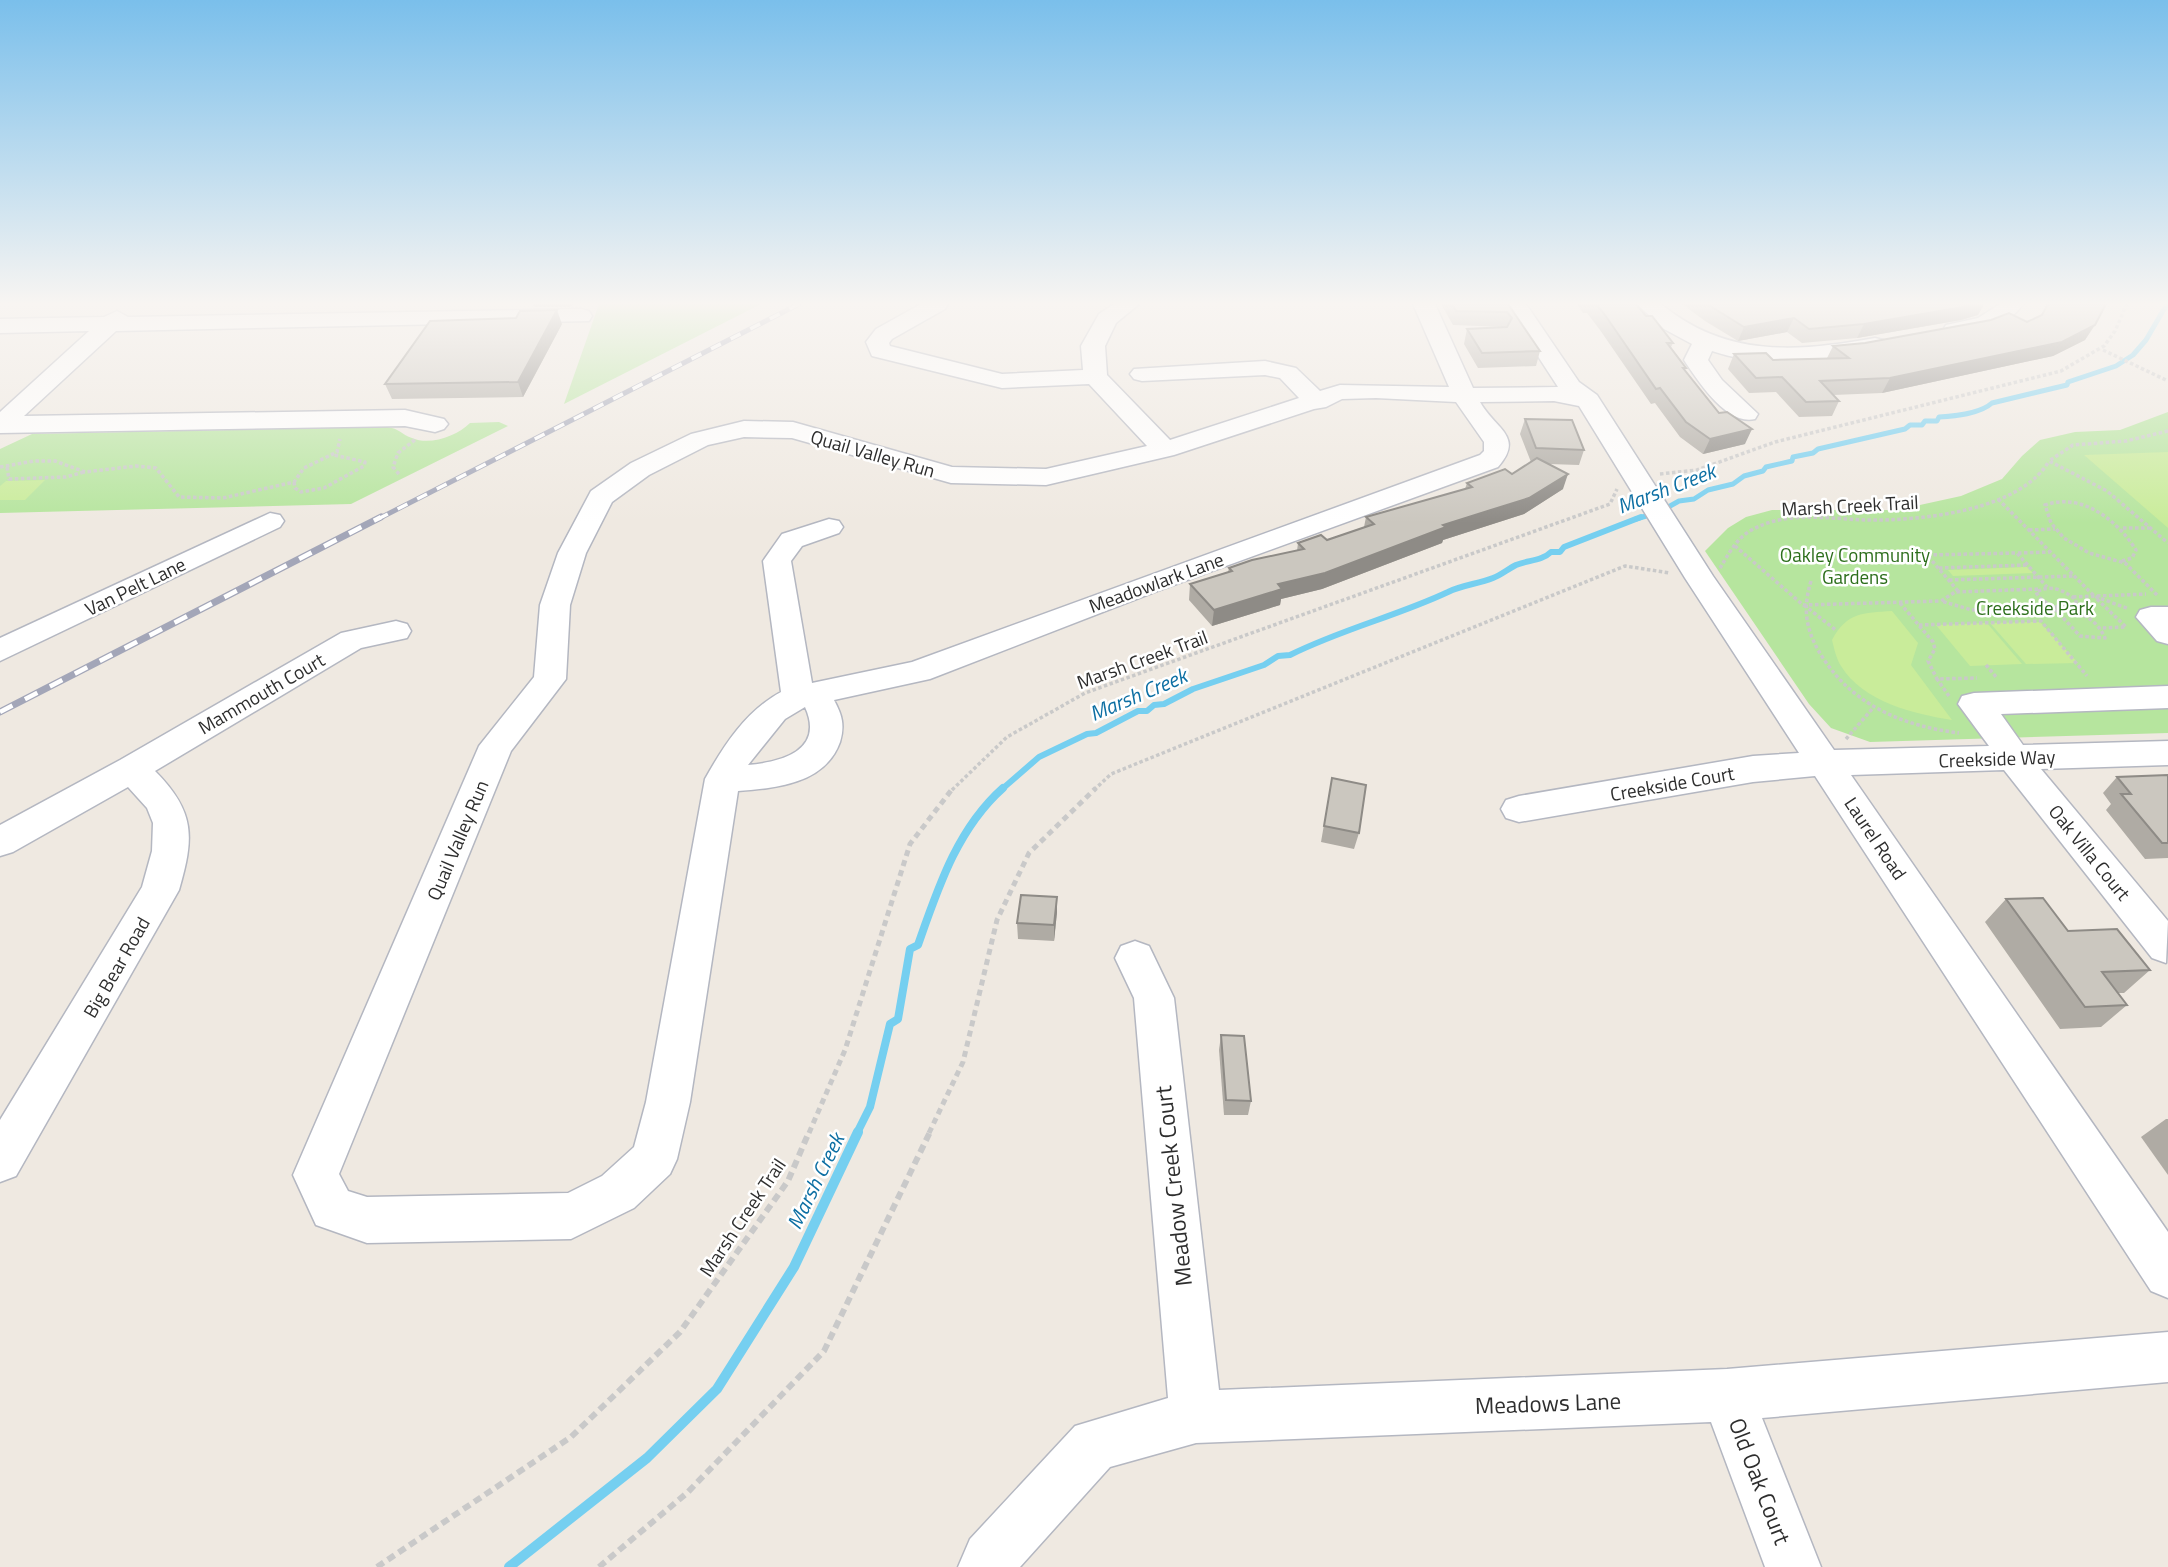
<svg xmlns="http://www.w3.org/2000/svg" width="2168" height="1567" font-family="'Titillium Web',sans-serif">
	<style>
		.green { fill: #b6e59e }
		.pitch { fill: #c9ec9a }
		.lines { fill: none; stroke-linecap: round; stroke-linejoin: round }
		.stream-far3 { stroke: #75cff0; stroke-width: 5 }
		.stream-far2 { stroke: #75cff0; stroke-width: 6 }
		.stream-far1 { stroke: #75cff0; stroke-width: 8 }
		.stream { stroke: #75cff0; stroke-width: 10 }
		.minor-casing { stroke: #b4b7c1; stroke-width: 3 }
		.path-far2 { stroke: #c9c9c9; stroke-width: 3.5; stroke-dasharray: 3.5 2.5; stroke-linecap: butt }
		.path-far1 { stroke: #c9c9c9; stroke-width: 5; stroke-dasharray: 6 4.5; stroke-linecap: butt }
		.path { stroke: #c9c9c9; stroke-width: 6; stroke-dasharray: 8 5; stroke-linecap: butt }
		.minor { fill: #fff; fill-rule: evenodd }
		.rail-far1-casing { stroke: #a3a6b8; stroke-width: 5 }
		.rail-casing { stroke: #a3a6b8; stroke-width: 7 }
		.rail-far1 { stroke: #fff; stroke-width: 3.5; stroke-dasharray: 11; stroke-linecap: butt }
		.rail { stroke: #fff; stroke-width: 4.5; stroke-dasharray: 14; stroke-linecap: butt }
		.wall { fill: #afaba4 }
		.shaded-wall { fill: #8e8b86 }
		.building { fill: #cbc7bf; stroke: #8e8b86; stroke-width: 2 }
		.labels { text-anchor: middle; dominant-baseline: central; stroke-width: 5; stroke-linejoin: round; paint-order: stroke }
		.street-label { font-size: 19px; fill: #2e2e2e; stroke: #fff }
		.park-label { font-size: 19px; fill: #2c6e1b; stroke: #fff }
		.water-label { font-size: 21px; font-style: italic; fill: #0d6fa3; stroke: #fff }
		.near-street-label { font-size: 23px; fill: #2e2e2e; stroke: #fff }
	</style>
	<rect width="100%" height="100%" fill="#efe9e1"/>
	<g class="green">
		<polygon points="599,304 761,304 564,404"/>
		<polygon points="2168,412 2168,733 1870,742 1831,728 1809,704 1705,551 1728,528 1746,517 1772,510 1897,510 1961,496 2002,479 2022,456 2040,440 2075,432 2120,430"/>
		<path d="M499,422l9,4 -157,78 -351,9v-64l32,-15 355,-7c12,1 15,8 25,11 18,8 45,-2 58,-15z"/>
	</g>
	<g class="pitch">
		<polygon points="2168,452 2168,528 2084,455"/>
		<polygon points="45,480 25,500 0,500 0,486 6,481"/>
		<polygon points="2027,567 2033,573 1953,576 1948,570"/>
		<path d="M1892,611l26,32 -7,22 41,55c-38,-6 -89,-18 -111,-54 -5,-8 -7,-18 -9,-26 15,-28 31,-27 60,-29z"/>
		<polygon points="2040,622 2078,663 2026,664 1990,623"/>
		<polygon points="1987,623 2022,664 1970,666 1936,625"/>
	</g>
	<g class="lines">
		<g class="stream-far3">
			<path d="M1663,510l16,-9 15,-2 14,-9 25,-6 11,-8 19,-5 3,-4 26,-6 1,-4 20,-4 5,-4 87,-20 5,-4h12l3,-4h12l2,-4c16,-1 41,-3 53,-14l75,-18 1,-3 48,-16 17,-11 13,-15 21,-36"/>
			<polyline points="1636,519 1653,514"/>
		</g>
		<path class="stream-far2" d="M1001,790l38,-33 48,-23 9,-1 42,-22h9l7,-6 10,-1 29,-15 71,-24 14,-9 12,-1c52,-26 107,-39 158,-63 14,-7 30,-8 45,-14 8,-3 15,-9 23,-13 12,-5 26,-4 35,-13h9l4,-5 77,-30"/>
		<path class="stream-far1" d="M857,1133l13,-26 20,-83 8,-5 12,-70 8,-4c20,-57 39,-116 85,-157"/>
		<polyline class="stream" points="509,1567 647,1458 717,1389 794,1267 858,1132"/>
		<g class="minor-casing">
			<g id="minor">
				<path d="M921,304h27l-3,5 -53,30 -3,4 1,3 112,28 81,-4 -2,-24 18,-32 15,-10h25l-23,19 -11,23 2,29 63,65 129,-42 -19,-20 -15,-3 -123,6 -8,-2 -4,-5 4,-5 131,-8 31,7 24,23 20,-6 109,2 -36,-83h22l38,84 85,-1 -54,-83h22l53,78 18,13 116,181 121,174 155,-4 -31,-42 4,-8 12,-3 194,-7v22l-167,6 22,31 145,-4v24l-127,4 127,152 -2,42 -14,-5 -148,-188 -153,5 317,457v66l-17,-7 -336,-515 -62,6 -234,40 -13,-4 -5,-9 5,-9 13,-4 234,-40 46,-3 -114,-175 -106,-172 -25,-5 -74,1c15,27 45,34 18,65l-341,124 -227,88 -96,21c8,15 11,25 6,42 -15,42 -64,46 -102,49l-48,311 -13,57 -7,15 -36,34 -63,31 -204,4 -51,-18 -23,-50 186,-429 55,-69 6,-72 18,-52 33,-62 40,-28 60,-29 53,-13 49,1 159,45 94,2 101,-23 -58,-62 -87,4 -130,-32 -6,-14 10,-13zM1376,398l80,4 28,40v9l-4,4 -568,207 -100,21 -21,-122 11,-15 37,-13 4,-6 -4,-6 -10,-2 -47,15 -19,27 18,131c-35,19 -57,53 -76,87l-59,323 -12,45 -32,29 -34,17 -201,4 -19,-6 -9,-17 172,-423 55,-72 4,-74 16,-52 26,-51 37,-27 59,-30 36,-8 48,1 159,45 95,2 128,-30 140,-46 12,-2 16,-8zM805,707c20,44 -24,55 -57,58l37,-46z"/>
				<path d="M1637,304h24c65,54 136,48 214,34l8,2 4,5 -4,5c-54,13 -118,19 -171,1l-4,9 14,20 36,34 -3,5c-28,7 -57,-38 -71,-59l8,-16 -28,-15z"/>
				<path d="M2000,304h23c-15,22 -51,37 -77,31l-3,-5 3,-5 32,-7z"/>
				<polygon points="581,309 589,311 592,316 589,321 116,331 24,416 405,410 444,419 448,424 444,429 435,432 405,426 0,433 0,412 89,331 0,333 0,319 104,317 117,311 128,317"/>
				<polygon points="270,513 280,515 284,521 280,527 0,661 0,638"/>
				<polygon points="2151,607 2168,607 2168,644 2157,641 2136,617 2140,610"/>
				<path d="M396,621l11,3 4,7 -4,7 -46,10 -206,123c41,41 39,67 24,119l-163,286 -16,6v-62l142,-233 10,-36 1,-28 -6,-15 -19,-21 -115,65 -13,4v-31l120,-65 221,-127z"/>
				<polygon points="1135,941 1149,946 1174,998 1219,1390 1727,1369 2168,1332 2168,1382 1762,1418 1821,1567 1765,1567 1711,1422 1196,1443 1110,1467 1020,1567 958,1567 970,1539 1075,1426 1168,1398 1134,998 1115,958 1121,946"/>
			</g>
		</g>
		<g class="path-far2">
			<polyline points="2103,350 2168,381"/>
			<polyline points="2168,431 2126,441 2073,445 2049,461 2107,491 2168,543"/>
			<polyline points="0,467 34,461 55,461 85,472 136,466 156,468 179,497 223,498 294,482 304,468 337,452 340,439"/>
			<polyline points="7,467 9,479 66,477 84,472"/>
			<polyline points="399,474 393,467 398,453 416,439"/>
			<polyline points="1660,474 1697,470 1775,442 2061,371 2104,346 2115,331 2127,304"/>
			<polyline points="294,482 295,488 301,492 324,488 364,466 365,462 334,455"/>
			<polyline points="1998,499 2094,596 2129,609"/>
			<polyline points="2123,528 2149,528"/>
			<polyline points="2029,530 2055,529"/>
			<polyline points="1735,546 1803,605 1941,601"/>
			<polyline points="2018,553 2050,552"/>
			<path d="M2122,561l10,-3 4,-8c-19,-30 -54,-58 -91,-45l6,18 13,15 25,15 36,10 32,32"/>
			<path d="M1720,568c8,-13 16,-29 30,-37 35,-21 78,-12 117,-11 53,1 153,-9 182,-59"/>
			<polyline points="1939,568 2028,565"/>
			<polyline points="1949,580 2073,576"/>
			<path d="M1811,581c-9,29 -5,51 12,77 31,48 81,68 136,75"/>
			<path d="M2038,589l-83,3 -14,9 31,9 81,-3 27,29 25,2c-17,-38 -57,-21 -69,-46 15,-8 28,-2 40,8v7l-3,2"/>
			<polyline points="1958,591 1927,555 2017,553 2047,587"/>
			<polyline points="2073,597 2146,594"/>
			<polyline points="2097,599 2126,627 2100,628"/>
			<polyline points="1900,603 1933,642 1935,649 1928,661 1937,679"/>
			<polyline points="1804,605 1837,631"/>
			<polyline points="1919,625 2041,621 2087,676"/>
			<polyline points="1986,665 1997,678"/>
			<polyline points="1949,696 1937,679 1977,678"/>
			<polyline points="1846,739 1873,708"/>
			<polyline points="952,790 1007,737 1085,693 1610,504 1617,489"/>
			<polyline points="1094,790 1111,774 1625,566 1670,573"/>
		</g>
		<g class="path-far1">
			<polyline points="809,1133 845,1050 910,844 953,788"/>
			<polyline points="929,1133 963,1062 997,920 1029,853 1096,788"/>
		</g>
		<g class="path">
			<polyline points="377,1567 571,1437 680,1332 788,1181 809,1132"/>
			<polyline points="599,1567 687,1493 824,1351 930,1132"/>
		</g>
		<use href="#minor" class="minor"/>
		<g class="rail-far1-casing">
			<polyline id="rail-far1" points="378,519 799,304"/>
		</g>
		<g class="rail-casing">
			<polyline id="rail" points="0,712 381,517"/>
		</g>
		<use href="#rail-far1" class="rail-far1"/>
		<use href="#rail" class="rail"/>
	</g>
	<g class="wall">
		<polygon points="533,304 573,304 571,307 534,307"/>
		<polygon points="1441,304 1508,304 1540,351 1536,366 1478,368 1464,344 1467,329 1504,327 1453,325"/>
		<polygon points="1577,304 1636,304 1646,316 1673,343 1671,347 1686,368 1685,370 1745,444 1703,454 1680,437 1655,403 1651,404 1600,330 1587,313 1583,313"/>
		<polygon points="1682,304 1984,304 1978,315 1961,320 1857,338 1802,343 1787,332 1738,341 1705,321"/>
		<polygon points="2047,304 2106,304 2085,340 2053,356 1882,393 1833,395 1839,401 1832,416 1799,417 1776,392 1749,393 1728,369 1734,354 1773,360 1827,358 1833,346 1865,343 1991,320 2027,322 2041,315"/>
		<polygon points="562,324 523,397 392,399 385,384"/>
		<polygon points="1525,419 1584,450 1579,465 1549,464 1563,489 1524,514 1443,540 1442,543 1322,589 1281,599 1280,605 1212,626 1189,600 1190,584 1228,572 1229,568 1297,551 1298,543 1327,540 1364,527 1366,517 1465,489 1467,483 1512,474 1531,462 1520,434"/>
		<polygon points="2168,775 2168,858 2145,859 2106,810 2111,804 2103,793 2117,777"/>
		<polygon points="1332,778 1359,833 1354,849 1321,842"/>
		<polygon points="1057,897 1057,912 1054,941 1018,939 1017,923"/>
		<polygon points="2006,899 2068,931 2150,970 2124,993 2118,993 2127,1005 2101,1027 2060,1029 1985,922"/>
		<polygon points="1221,1035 1251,1101 1248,1115 1224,1115 1219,1050"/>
		<polygon points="2166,1119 2168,1119 2168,1175 2141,1137"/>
	</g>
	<g class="shaded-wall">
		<polygon points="1976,304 1984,304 1978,315 1961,320 1857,338 1864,324"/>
		<polygon points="557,310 562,324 523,397 518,382"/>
		<polygon points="1794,318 1787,332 1738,341 1744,327"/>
		<polygon points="2095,325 2085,340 2053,356 1882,393 1890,378"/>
		<polygon points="1752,429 1745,444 1703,454 1710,439"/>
		<polygon points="1568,474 1563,489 1524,514 1443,540 1442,543 1322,589 1281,599 1280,605 1212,626 1214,610 1278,584"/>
		<polygon points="1057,897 1057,912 1054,941 1054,925"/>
	</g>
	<g class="building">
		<polygon points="1452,304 1508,304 1540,351 1482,353 1467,329 1507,327 1512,318 1507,312 1456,311"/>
		<polygon points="1596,304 1636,304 1646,316 1652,316 1673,343 1667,343 1686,368 1683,368 1719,413 1727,412 1752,429 1710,439 1686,422 1660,388 1656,389 1605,315"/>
		<polygon points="1707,304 1976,304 1969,306 1864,324 1809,329 1794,318 1744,327"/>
		<polygon points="2048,304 2106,304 2095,325 2062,342 1890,378 1820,381 1839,401 1806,402 1782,377 1756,378 1734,354 1766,353 1773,360 1849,358 1833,346 1865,343 1991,320 2009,313 2027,322 2042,315"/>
		<polygon points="557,310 518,382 385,384 430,321 516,318 520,311"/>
		<polygon points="1525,419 1572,420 1584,450 1536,448"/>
		<polygon points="1537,458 1568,474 1529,498 1443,525 1446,527 1325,573 1278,584 1282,589 1214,610 1190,584 1232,571 1229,568 1252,560 1304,549 1298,543 1321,535 1327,540 1374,524 1366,517 1472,487 1467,483 1505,469 1512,474"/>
		<polygon points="2168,775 2168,843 2162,843 2121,794 2131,794 2117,777"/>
		<polygon points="1332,778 1366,785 1359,833 1324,826"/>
		<polygon points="1021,895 1057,897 1054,925 1017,923"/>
		<polygon points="2043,898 2068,931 2117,929 2150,970 2102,972 2127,1005 2085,1007 2006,899"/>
		<polygon points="1221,1035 1244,1036 1251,1101 1226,1100"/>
	</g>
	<linearGradient id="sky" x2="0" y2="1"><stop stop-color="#7abfeb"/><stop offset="0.58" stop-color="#f8f5f2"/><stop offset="1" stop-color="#f8f5f2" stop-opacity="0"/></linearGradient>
	<rect width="2168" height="523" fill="url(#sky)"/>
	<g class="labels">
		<g class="street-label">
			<text transform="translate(873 453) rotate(16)">Quail Valley Run</text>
			<text transform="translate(1850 505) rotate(-3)">Marsh Creek Trail</text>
			<text transform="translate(1156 582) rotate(-20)">Meadowlark Lane</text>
			<text transform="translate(135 586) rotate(-26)">Van Pelt Lane</text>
			<text transform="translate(1142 659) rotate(-20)">Marsh Creek Trail</text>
			<text transform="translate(261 693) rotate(-30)">Mammouth Court</text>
			<text transform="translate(1997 758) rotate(-2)">Creekside Way</text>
			<text transform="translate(1672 783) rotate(-10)">Creekside Court</text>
			<text transform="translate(1876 838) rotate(56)">Laurel Road</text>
			<text transform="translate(457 840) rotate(-67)">Quail Valley Run</text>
			<text transform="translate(2090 852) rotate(51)">Oak Villa Court</text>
			<text transform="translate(116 967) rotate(-60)">Big Bear Road</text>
			<text transform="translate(742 1217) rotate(-56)">Marsh Creek Trail</text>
		</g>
		<g class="park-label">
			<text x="1855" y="554">Oakley Community<tspan x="1855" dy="22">Gardens</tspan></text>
			<text x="2035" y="607">Creekside Park</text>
		</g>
		<g class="water-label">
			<text transform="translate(1666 488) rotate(-21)">Marsh Creek</text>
			<text transform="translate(1138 694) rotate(-23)">Marsh Creek</text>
			<text transform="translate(815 1181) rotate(-64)">Marsh Creek</text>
		</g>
		<g class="near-street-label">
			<text transform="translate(1173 1186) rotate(-96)">Meadow Creek Court</text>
			<text transform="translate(1548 1403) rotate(-2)">Meadows Lane</text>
			<text transform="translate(1760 1481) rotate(69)">Old Oak Court</text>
		</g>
	</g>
</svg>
